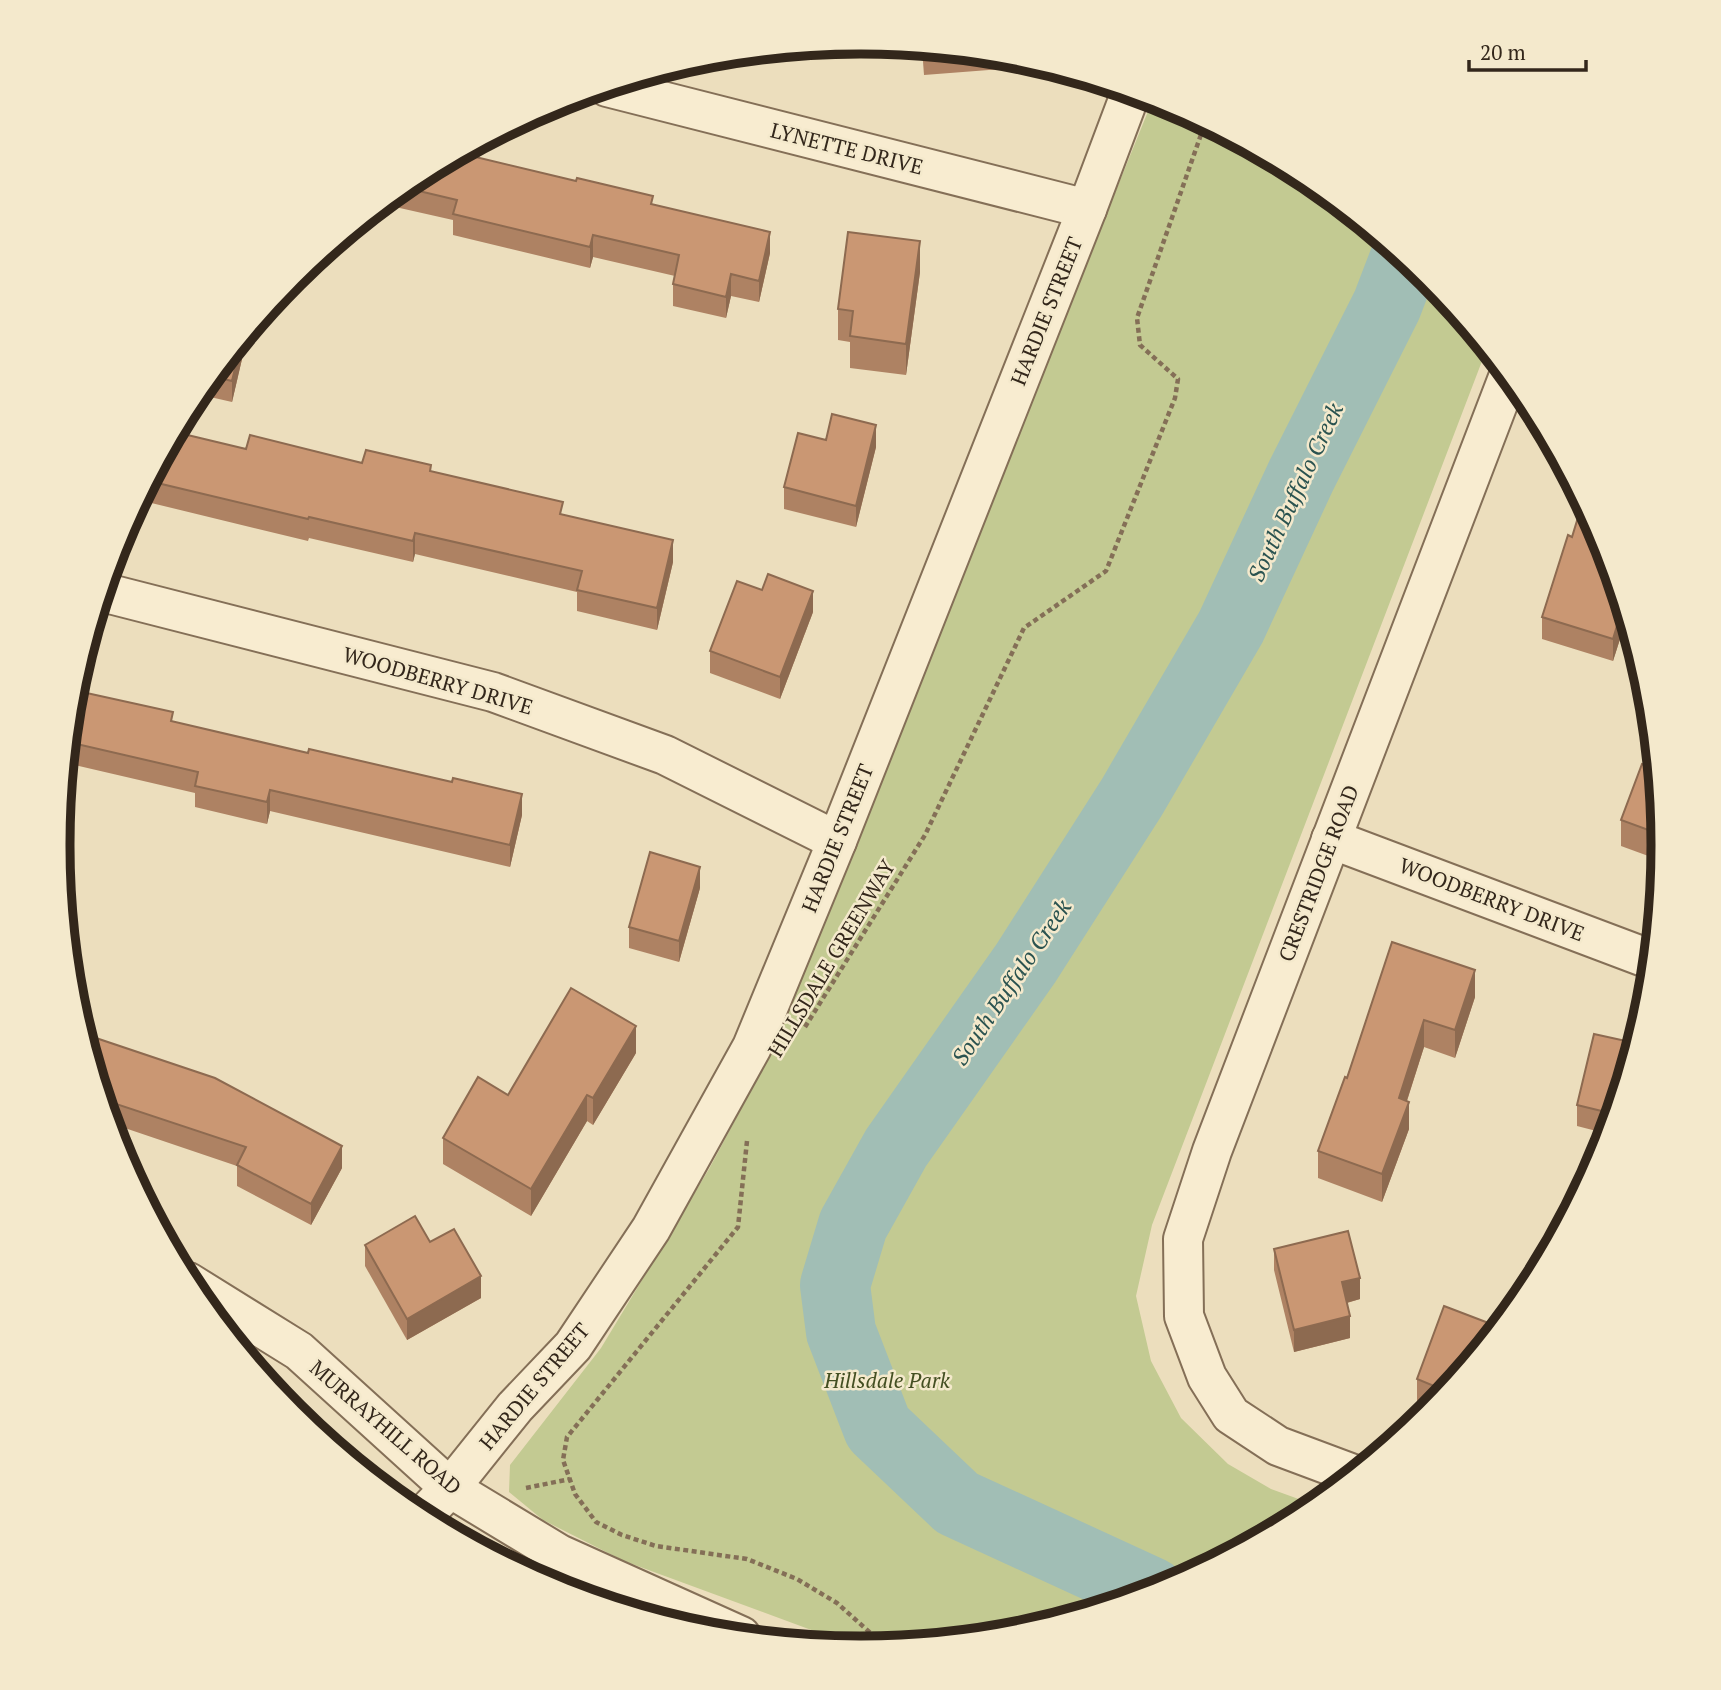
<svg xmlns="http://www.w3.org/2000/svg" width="1721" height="1690" font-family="'PT Serif',serif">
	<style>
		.green { fill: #c3ca92 }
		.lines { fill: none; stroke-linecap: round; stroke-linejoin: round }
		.river { stroke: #a1beb5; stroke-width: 70 }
		.minor-casing { stroke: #846f57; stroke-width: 42 }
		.path { stroke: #846f57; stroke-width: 4.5; stroke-dasharray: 5 3.5; stroke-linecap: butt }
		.minor { stroke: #f8ecd0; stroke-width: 38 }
		.wall { fill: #ae8263 }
		.shaded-wall { fill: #8d6a50 }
		.building { fill: #ca9773; stroke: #8d6a50; stroke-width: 2 }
		.labels { text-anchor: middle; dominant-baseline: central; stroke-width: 5; stroke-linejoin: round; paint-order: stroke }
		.street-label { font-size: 21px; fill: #33271b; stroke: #f4e9cc }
		.park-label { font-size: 21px; font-style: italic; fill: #444f22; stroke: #f4e9cc }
		.water-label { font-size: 23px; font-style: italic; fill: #2a5350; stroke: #f4e9cc }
		.rim { fill: none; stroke: #33271b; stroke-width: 9 }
	</style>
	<rect width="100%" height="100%" fill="#ecdebd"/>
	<polygon class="green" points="1153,99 1168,103 1307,178 1429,277 1487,348 1152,1225 1136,1296 1151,1361 1181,1418 1228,1464 1271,1489 1315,1505 1306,1513 1167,1587 1017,1633 860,1648 624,1561 543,1520 509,1492 510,1465 601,1348 709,1169 754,1085"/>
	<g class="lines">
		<polyline class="river" points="1151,1592 957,1503 878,1428 841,1332 835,1285 853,1225 896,1148 1026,963 1132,797 1231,627 1301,476 1387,305 1405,258"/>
		<g class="minor-casing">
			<g id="minor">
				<polyline points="607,87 1087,209"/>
				<polyline points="102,592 493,692 665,755 837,841"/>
				<polyline points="1331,839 1652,960"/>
				<polyline points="188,1282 299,1351 450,1488 559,1554 741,1636"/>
				<polyline points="1353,1474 1278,1446 1231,1415 1207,1377 1184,1316 1183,1239 1212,1151 1509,375"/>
				<polyline points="422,1517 450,1488 515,1407 573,1346 651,1229 752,1047 837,841 1087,209 1131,92"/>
			</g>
		</g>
		<g class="path">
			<polyline points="805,1027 925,835 1024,628 1106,571 1175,398 1178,379 1140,345 1137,318 1205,123"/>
			<polyline points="747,1141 738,1227 567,1437 563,1460 575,1494 596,1522 622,1535 656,1546 747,1559 797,1579 837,1603 885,1646"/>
			<polyline points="526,1488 570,1479"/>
		</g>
		<use href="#minor" class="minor"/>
	</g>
	<g class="wall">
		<polygon points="859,42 858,49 838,44"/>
		<polygon points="922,48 1018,58 1029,61 1029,67 924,75"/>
		<polygon points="415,177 653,205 770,253 759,302 731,296 726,318 673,306 673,284 675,276 593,257 590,268 453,235 453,220 382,204"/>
		<polygon points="920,272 906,375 850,368 850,342 838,340 838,309"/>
		<polygon points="242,339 242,359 232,402 197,394"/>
		<polygon points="175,432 246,449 431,471 563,515 673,562 657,630 577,611 577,592 415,554 413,562 309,538 308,541 139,500"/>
		<polygon points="826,440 876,447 856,527 784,509 784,487"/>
		<polygon points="1603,538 1617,584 1616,586 1617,586 1627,617 1613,661 1542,639 1542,617"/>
		<polygon points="813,612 780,699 710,673 710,651"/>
		<polygon points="73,690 173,722 522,815 510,867 270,811 267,824 195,807 195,793 66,763"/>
		<polygon points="1656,769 1663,845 1662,861 1621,846 1621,820"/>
		<polygon points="700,888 679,962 629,948 629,927"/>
		<polygon points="1392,942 1475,997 1455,1058 1424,1047 1407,1101 1409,1129 1382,1202 1318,1178 1318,1151 1347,1078"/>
		<polygon points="79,1022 93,1037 342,1168 311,1225 237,1186 237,1166 110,1123"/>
		<polygon points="1635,1043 1608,1134 1577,1126 1577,1105"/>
		<polygon points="636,1053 593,1125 587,1121 531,1216 443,1164 443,1138 508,1095"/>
		<polygon points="430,1242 481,1298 407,1340 365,1266 365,1245"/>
		<polygon points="1274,1249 1360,1299 1347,1303 1350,1338 1294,1352 1274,1270"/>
		<polygon points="1499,1327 1433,1407 1417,1401 1417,1379"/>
	</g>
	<g class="shaded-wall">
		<polygon points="770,232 770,253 759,302 759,281"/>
		<polygon points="593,235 593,257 590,268 590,247"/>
		<polygon points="920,241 920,272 906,375 906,344"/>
		<polygon points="731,274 731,296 726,318 726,297"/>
		<polygon points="242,339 242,359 232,402 232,381"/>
		<polygon points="876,425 876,447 856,527 856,506"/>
		<polygon points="415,533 415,554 413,562 413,541"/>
		<polygon points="673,540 673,562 657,630 657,608"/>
		<polygon points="1613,573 1617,584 1610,606 1610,584"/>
		<polygon points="813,591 813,612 780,699 780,677"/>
		<polygon points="1623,606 1627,617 1613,661 1613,639"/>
		<polygon points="270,790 270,811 267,824 267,802"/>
		<polygon points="522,794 522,815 510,867 510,845"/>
		<polygon points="700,867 700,888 679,962 679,941"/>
		<polygon points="1475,970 1475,997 1455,1058 1455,1030"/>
		<polygon points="1424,1020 1424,1047 1399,1125 1399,1098"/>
		<polygon points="636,1026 636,1053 593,1125 593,1098"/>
		<polygon points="587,1095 587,1121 531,1216 531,1189"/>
		<polygon points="1409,1102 1409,1129 1382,1202 1382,1174"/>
		<polygon points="342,1146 342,1168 311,1225 311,1204"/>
		<polygon points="481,1276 481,1298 407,1340 407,1319"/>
		<polygon points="1360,1278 1360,1299 1342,1304 1342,1282"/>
		<polygon points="1350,1316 1350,1338 1294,1352 1294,1330"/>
	</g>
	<g class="building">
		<polygon points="923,48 953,51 924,53"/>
		<polygon points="459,153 576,181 577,178 653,196 651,204 770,232 759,281 731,274 726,297 673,284 679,255 593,235 590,247 453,214 457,200 402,187 415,177"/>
		<polygon points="848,232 920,241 906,344 850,336 853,311 838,309"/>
		<polygon points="242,339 232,381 211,376"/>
		<polygon points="832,414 876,425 856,506 784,487 798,433 826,440"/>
		<polygon points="175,432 246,449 250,435 362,463 366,450 431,465 430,471 563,502 560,514 673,540 657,608 577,590 582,571 415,533 413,541 309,517 308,519 149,481"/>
		<polygon points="1583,501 1603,538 1613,573 1610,584 1617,586 1623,606 1613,639 1542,617 1568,535 1572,537"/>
		<polygon points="768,574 813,591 780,677 710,651 737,581 762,590"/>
		<polygon points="73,690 173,712 171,721 308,753 309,749 452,782 453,778 522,794 510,845 270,790 267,802 195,786 198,772 68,742"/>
		<polygon points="1642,764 1656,769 1662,835 1621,820"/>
		<polygon points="650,852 700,867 679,941 629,927"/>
		<polygon points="1392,942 1475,970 1455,1030 1424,1020 1399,1098 1409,1102 1382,1174 1318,1151 1345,1077 1347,1078"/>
		<polygon points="571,988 636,1026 593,1098 587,1095 531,1189 443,1138 478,1077 508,1095"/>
		<polygon points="79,1022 93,1025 90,1036 215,1078 342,1146 311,1204 237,1165 246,1147 107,1101 109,1097 101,1095"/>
		<polygon points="1594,1034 1635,1043 1614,1114 1577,1105"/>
		<polygon points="415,1216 430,1242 454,1229 481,1276 407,1319 365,1245"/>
		<polygon points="1348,1231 1360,1278 1342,1282 1350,1316 1294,1330 1274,1249"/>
		<polygon points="1444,1306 1499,1327 1446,1391 1417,1379"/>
	</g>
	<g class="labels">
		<g class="street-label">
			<text transform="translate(847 148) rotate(14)">LYNETTE DRIVE</text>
			<text transform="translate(1046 311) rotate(-68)">HARDIE STREET</text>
			<text transform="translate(438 680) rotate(16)">WOODBERRY DRIVE</text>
			<text transform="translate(837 838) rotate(-68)">HARDIE STREET</text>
			<text transform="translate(1318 873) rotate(-69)">CRESTRIDGE ROAD</text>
			<text transform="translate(1492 899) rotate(21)">WOODBERRY DRIVE</text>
			<text transform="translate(831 958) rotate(-59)">HILLSDALE GREENWAY</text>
			<text transform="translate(534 1386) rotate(-50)">HARDIE STREET</text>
			<text transform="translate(386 1427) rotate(41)">MURRAYHILL ROAD</text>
		</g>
		<g class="park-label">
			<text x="887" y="1380">Hillsdale Park</text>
		</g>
		<g class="water-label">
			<text transform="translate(1295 492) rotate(-65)">South Buffalo Creek</text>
			<text transform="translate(1011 982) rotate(-56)">South Buffalo Creek</text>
		</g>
	</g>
	<path d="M0 0H1721V1690H0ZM860 54H861A790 790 0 0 1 1651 844V846A790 790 0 0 1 861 1636H860A790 790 0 0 1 70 846V844A790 790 0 0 1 860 54Z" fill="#f4e9cc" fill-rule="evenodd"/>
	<path class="rim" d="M860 54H861A790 790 0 0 1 1651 844V846A790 790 0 0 1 861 1636H860A790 790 0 0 1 70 846V844A790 790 0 0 1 860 54Z"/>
	<path d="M1469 60v10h117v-10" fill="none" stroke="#33271b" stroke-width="3.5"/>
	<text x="1480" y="60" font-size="21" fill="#33271b" stroke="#f4e9cc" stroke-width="5" paint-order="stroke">20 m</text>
</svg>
